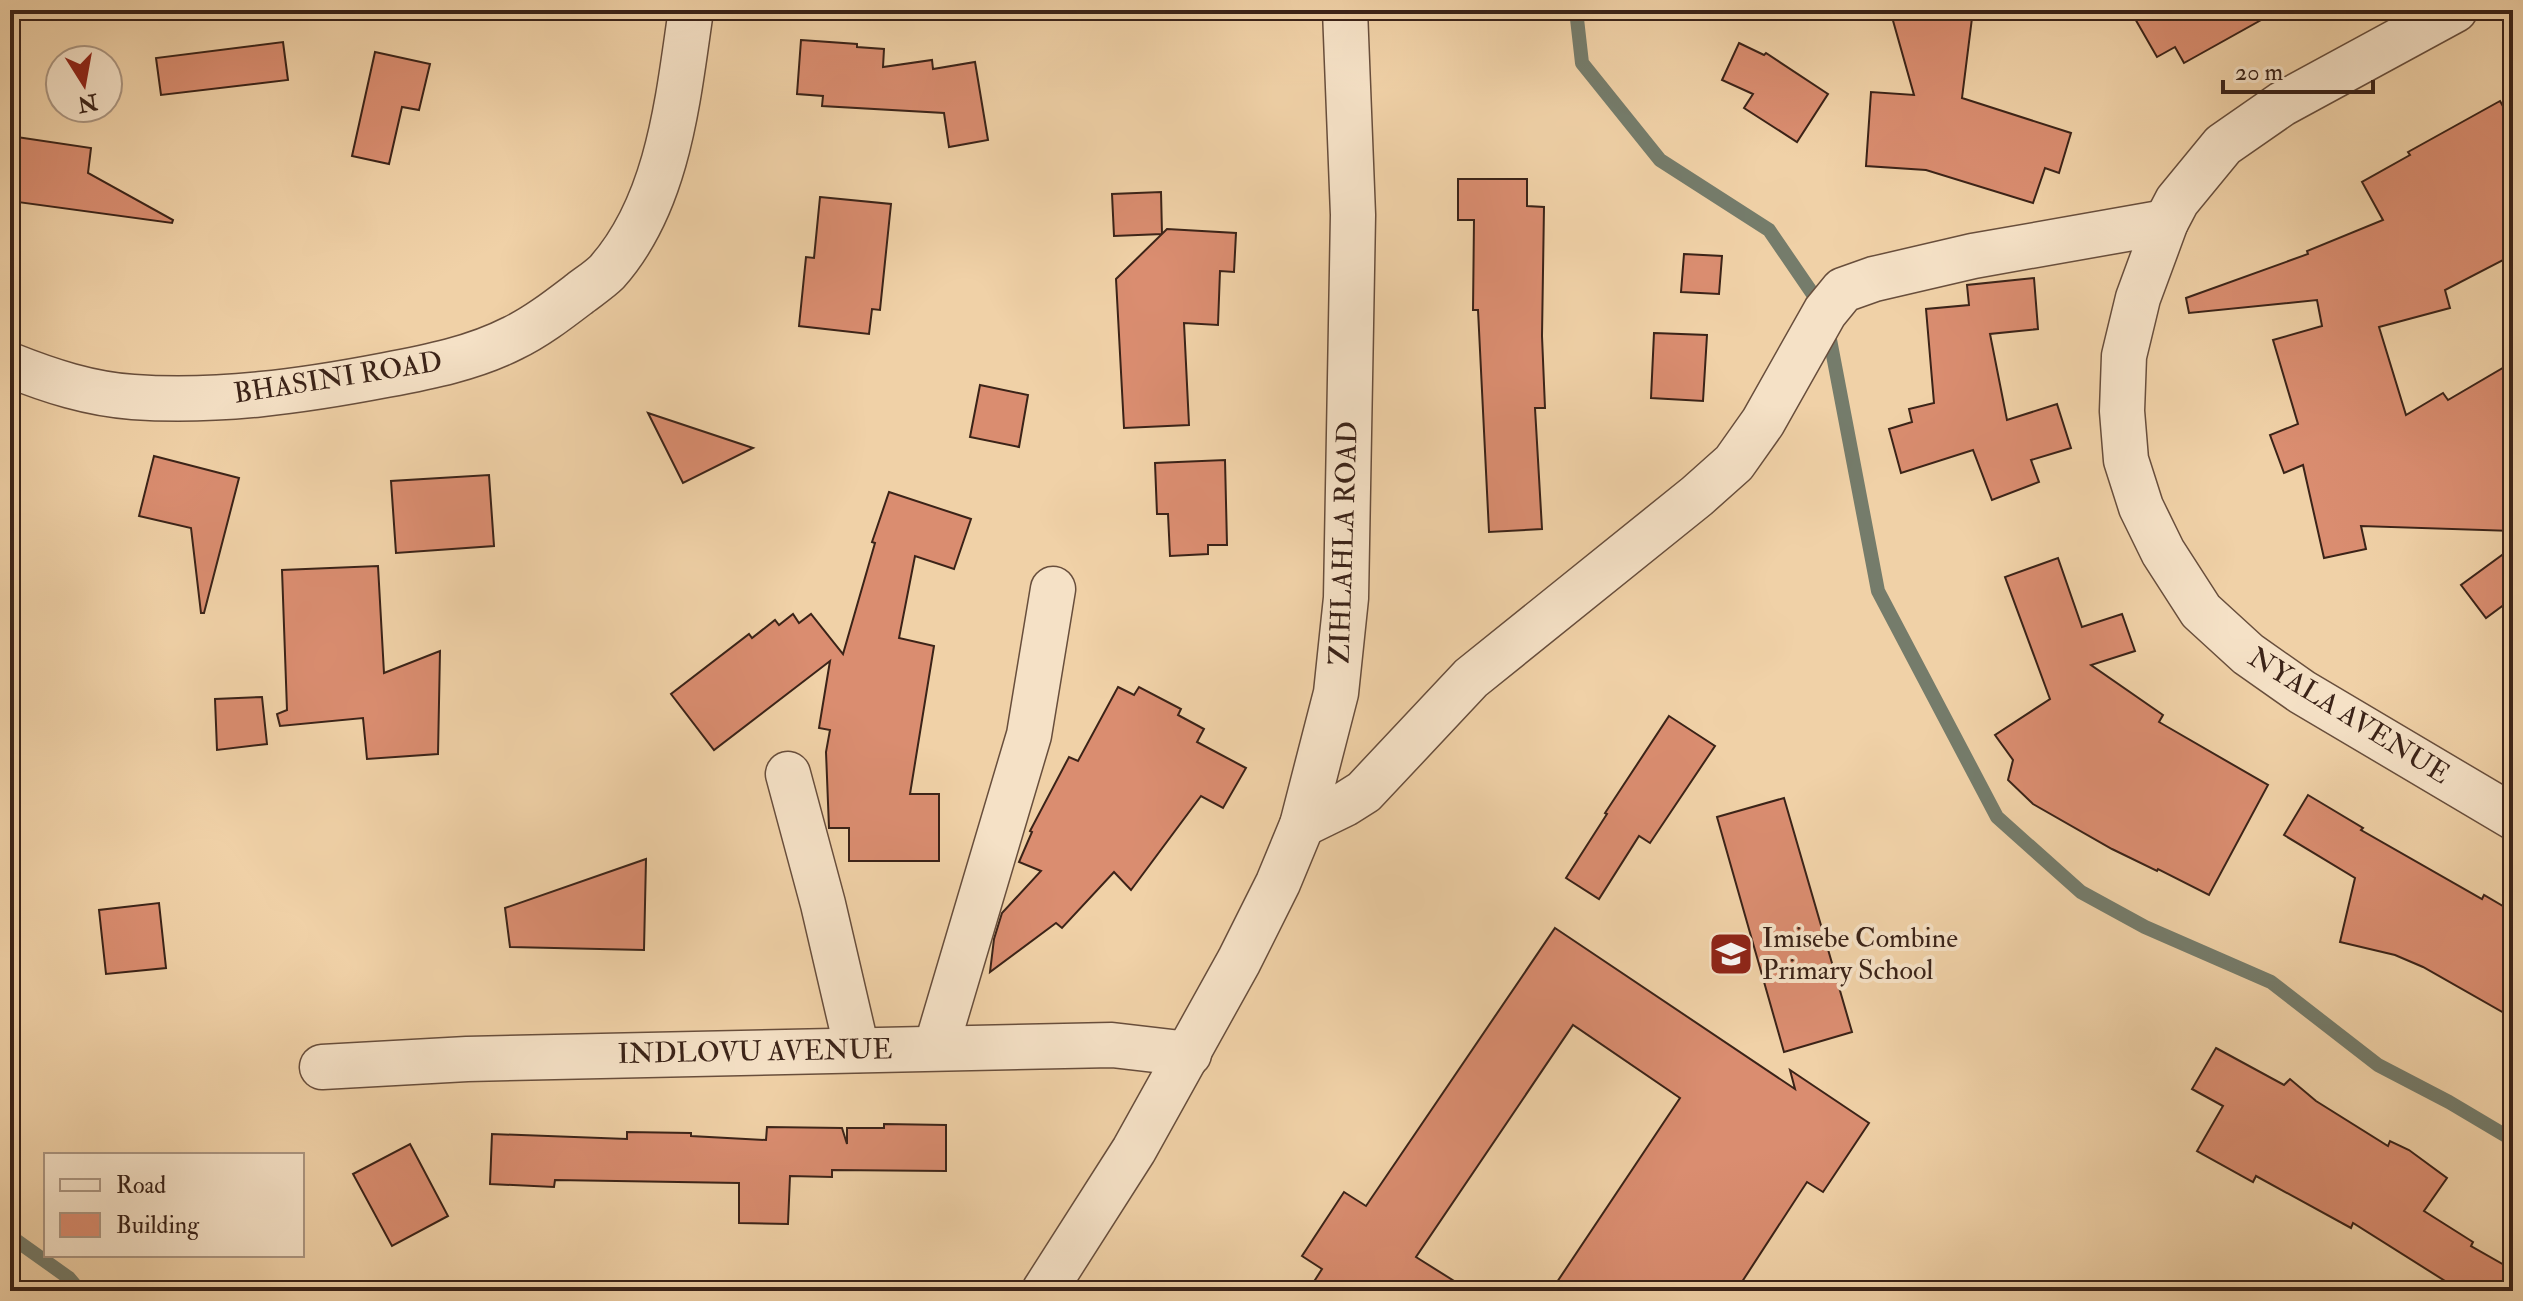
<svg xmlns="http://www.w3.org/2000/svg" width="2523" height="1301" font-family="'IM FELL Double Pica',serif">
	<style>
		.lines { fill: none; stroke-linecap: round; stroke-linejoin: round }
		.stream { stroke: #757c6b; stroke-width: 14 }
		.building { fill: #da8d70; stroke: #3b2318; stroke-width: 2 }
		.minor-casing { stroke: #684e3c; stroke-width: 47 }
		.minor { stroke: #f5e1c6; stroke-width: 44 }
		.labels { text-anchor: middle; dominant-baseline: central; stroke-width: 8; stroke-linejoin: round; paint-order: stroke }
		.street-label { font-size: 28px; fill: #3b2318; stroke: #f5e1c6 }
		.poi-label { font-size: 28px; fill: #3b2318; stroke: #f5e1c6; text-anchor: start }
	</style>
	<rect width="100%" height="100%" fill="#f0d1a7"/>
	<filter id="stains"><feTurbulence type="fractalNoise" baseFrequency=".0025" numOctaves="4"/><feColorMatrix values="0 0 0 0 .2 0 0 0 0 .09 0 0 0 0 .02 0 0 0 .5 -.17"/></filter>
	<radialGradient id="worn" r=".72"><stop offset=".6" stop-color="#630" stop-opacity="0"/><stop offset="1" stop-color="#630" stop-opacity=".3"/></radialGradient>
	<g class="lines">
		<g class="stream">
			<polyline points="1576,10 1582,63 1660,160 1769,230 1821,306"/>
			<polyline points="1828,329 1878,591 1997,817 2081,892 2145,927 2271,982 2378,1065 2449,1102 2513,1140"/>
			<polyline points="10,1236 69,1278 80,1291"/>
		</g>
	</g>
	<g class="building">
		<polygon points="1890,10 1973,10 1962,98 2071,133 2059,173 2045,168 2033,203 1926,170 1866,166 1871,92 1914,95"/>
		<polygon points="2130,10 2279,10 2184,63 2175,47 2157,57"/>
		<polygon points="801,40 857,44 857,47 884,49 883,67 932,60 933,69 975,62 988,140 949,147 944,113 822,106 823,96 797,94"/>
		<polygon points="283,42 288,80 161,95 156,58"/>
		<polygon points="1739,43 1764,55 1766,53 1828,94 1797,142 1744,108 1753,94 1722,80"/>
		<polygon points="375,52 430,64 419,110 402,107 389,164 352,156"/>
		<polygon points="2500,101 2513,124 2513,255 2445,290 2450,308 2379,327 2406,415 2443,393 2448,400 2513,362 2513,531 2361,526 2366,549 2324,558 2303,465 2284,473 2270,435 2298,424 2273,340 2322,326 2317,300 2189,313 2186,298 2308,254 2307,251 2383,220 2362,182 2410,155 2408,152"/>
		<polygon points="10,136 91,148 88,173 173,220 172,223 10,201"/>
		<polygon points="1458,179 1527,179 1527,206 1544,207 1542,336 1545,408 1535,408 1542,529 1489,532 1478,310 1473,310 1474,220 1458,220"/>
		<polygon points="1161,192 1162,234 1114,236 1112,194"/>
		<polygon points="820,197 891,204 880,310 872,309 869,334 799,326 806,257 814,258"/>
		<polygon points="1167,229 1236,233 1234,272 1220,271 1218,325 1184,323 1189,425 1124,428 1116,279"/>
		<polygon points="1684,254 1722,256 1719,294 1681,292"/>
		<polygon points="2034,278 2038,329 1990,334 2007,420 2057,404 2071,448 2031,460 2039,482 1992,500 1973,450 1901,473 1889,429 1912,422 1909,409 1934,403 1926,309 1969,305 1967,285"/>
		<polygon points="1654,333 1707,335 1703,401 1651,398"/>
		<polygon points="980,385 1028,395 1019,447 970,437"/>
		<polygon points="648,413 753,448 683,483"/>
		<polygon points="154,456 239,478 204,613 201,613 191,528 139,516"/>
		<polygon points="1225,460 1227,545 1208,545 1208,554 1170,556 1168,514 1157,514 1155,463"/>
		<polygon points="489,475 494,546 396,553 391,481"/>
		<polygon points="889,492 971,519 954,569 915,556 899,638 934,646 910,794 939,794 939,861 849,861 849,828 829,828 826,752 830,730 819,728 830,661 714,750 671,694 749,634 752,638 775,620 779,625 793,614 799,623 811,614 843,654 875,543 872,542"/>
		<polygon points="2513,547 2513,598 2486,618 2461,585"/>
		<polygon points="2058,558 2082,627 2122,614 2135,651 2091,665 2163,715 2159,722 2268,785 2209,895 2158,869 2157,871 2112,849 2033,804 2008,780 2013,760 1995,735 2050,699 2005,577"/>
		<polygon points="378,566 384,673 440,651 438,754 367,759 363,718 280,726 277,714 287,710 282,570"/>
		<polygon points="1118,687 1134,695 1139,687 1181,709 1178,715 1204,729 1197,742 1246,768 1223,808 1201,796 1131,890 1114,872 1062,928 1056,923 990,972 994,939 1002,913 1041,871 1019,862 1032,832 1030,831 1069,757 1078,761"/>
		<polygon points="262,697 267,744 217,750 215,699"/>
		<polygon points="1669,716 1715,746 1650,843 1639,836 1599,899 1566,878 1607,814 1605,813"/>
		<polygon points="2308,795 2363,828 2361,830 2482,899 2484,895 2513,912 2513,1018 2423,967 2395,955 2340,942 2355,878 2284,835"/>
		<polygon points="1784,798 1852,1032 1784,1052 1717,817"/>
		<polygon points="646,859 644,950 510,947 505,908"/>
		<polygon points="159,903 166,968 106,974 99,910"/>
		<polygon points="1555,928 1795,1089 1790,1070 1869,1123 1823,1192 1807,1182 1736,1291 1551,1291 1680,1098 1573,1025 1416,1257 1470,1291 1308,1291 1322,1269 1302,1256 1344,1192 1366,1206"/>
		<polygon points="2216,1048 2284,1085 2290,1079 2316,1101 2388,1146 2390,1141 2409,1150 2447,1178 2424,1211 2473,1242 2471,1246 2513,1270 2513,1291 2461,1291 2353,1223 2351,1228 2256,1176 2253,1182 2197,1151 2223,1106 2192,1089"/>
		<polygon points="884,1124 946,1125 946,1171 832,1170 832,1177 790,1176 788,1224 739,1223 739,1183 555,1180 554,1187 490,1184 492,1134 627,1139 627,1132 691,1133 691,1136 766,1140 767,1127 842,1128 847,1144 847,1128 884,1128"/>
		<polygon points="410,1144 448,1216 392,1246 353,1174"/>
	</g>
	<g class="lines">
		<g class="minor-casing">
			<g id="minor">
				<polyline points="2455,10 2282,104 2223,145 2177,201 2166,222 2138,298 2124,356 2122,411 2126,460 2141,507 2163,552 2201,611 2248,654 2302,692 2513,817"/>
				<path d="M10,365c40,16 80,29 123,32 84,6 170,-6 253,-22 43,-8 88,-17 127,-37 23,-11 45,-28 66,-44 9,-7 20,-14 28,-22 62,-70 71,-174 84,-262"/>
				<polyline points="788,774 823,904 857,1050"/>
				<polyline points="1302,825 1345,804 1364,792 1471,678 1697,496 1734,463 1763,422 1825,312 1843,290 1874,279 1973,256 2166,222"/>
				<polyline points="936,1048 1029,735 1053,589"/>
				<polyline points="322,1067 467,1059 1112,1045 1189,1054"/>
				<polyline points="1044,1291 1134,1150 1239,961 1278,883 1302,825 1336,693 1346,598 1353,215 1345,10"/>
			</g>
		</g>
		<use href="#minor" class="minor"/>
	</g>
	<defs>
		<g id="school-square" transform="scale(2.3)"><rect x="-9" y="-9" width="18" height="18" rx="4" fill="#8f2418" stroke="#f5e1c6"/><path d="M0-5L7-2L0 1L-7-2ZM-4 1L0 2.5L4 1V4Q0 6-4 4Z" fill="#fff"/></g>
	</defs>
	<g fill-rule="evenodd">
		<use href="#school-square" x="1731" y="954"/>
	</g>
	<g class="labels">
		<g class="street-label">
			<text transform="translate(338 378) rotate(-9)">BHASINI ROAD</text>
			<text transform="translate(1344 543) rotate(-88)">ZIHLAHLA ROAD</text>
			<text transform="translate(2349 716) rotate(32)">NYALA AVENUE</text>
			<text transform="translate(755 1052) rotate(-1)">INDLOVU AVENUE</text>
		</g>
		<g class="poi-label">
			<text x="1762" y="938">Imisebe Combine<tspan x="1762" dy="32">Primary School</tspan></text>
		</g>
	</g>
	<rect width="2523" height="1301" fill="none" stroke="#f0d1a7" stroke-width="40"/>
	<rect x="12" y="12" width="2499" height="1277" fill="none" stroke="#3b2318" stroke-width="4"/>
	<rect x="20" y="20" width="2483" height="1261" fill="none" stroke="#3b2318" stroke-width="2"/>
	<rect x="44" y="1153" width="260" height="104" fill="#f5e1c6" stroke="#ab9580" stroke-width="2"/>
	<rect x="60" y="1179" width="40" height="12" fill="#f5e1c6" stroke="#ab9580" stroke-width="2"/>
	<text x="116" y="1193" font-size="24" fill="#3b2318">Road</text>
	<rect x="60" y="1213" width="40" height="24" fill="#da8d70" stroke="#ab9580" stroke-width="2"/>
	<text x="116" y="1233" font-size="24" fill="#3b2318">Building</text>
	<g transform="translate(84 84) rotate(169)"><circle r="38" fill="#f5e1c6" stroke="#ab9580" stroke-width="2"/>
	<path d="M0-6L14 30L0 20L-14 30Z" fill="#8f2418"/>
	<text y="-12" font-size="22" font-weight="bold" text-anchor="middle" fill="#3b2318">N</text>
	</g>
	<path d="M2223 80v12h150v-12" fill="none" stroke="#3b2318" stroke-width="4"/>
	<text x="2235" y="80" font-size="24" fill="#3b2318" stroke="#f5e1c6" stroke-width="6" paint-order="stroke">20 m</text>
	<rect width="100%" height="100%" filter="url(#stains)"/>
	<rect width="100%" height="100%" fill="url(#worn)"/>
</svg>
